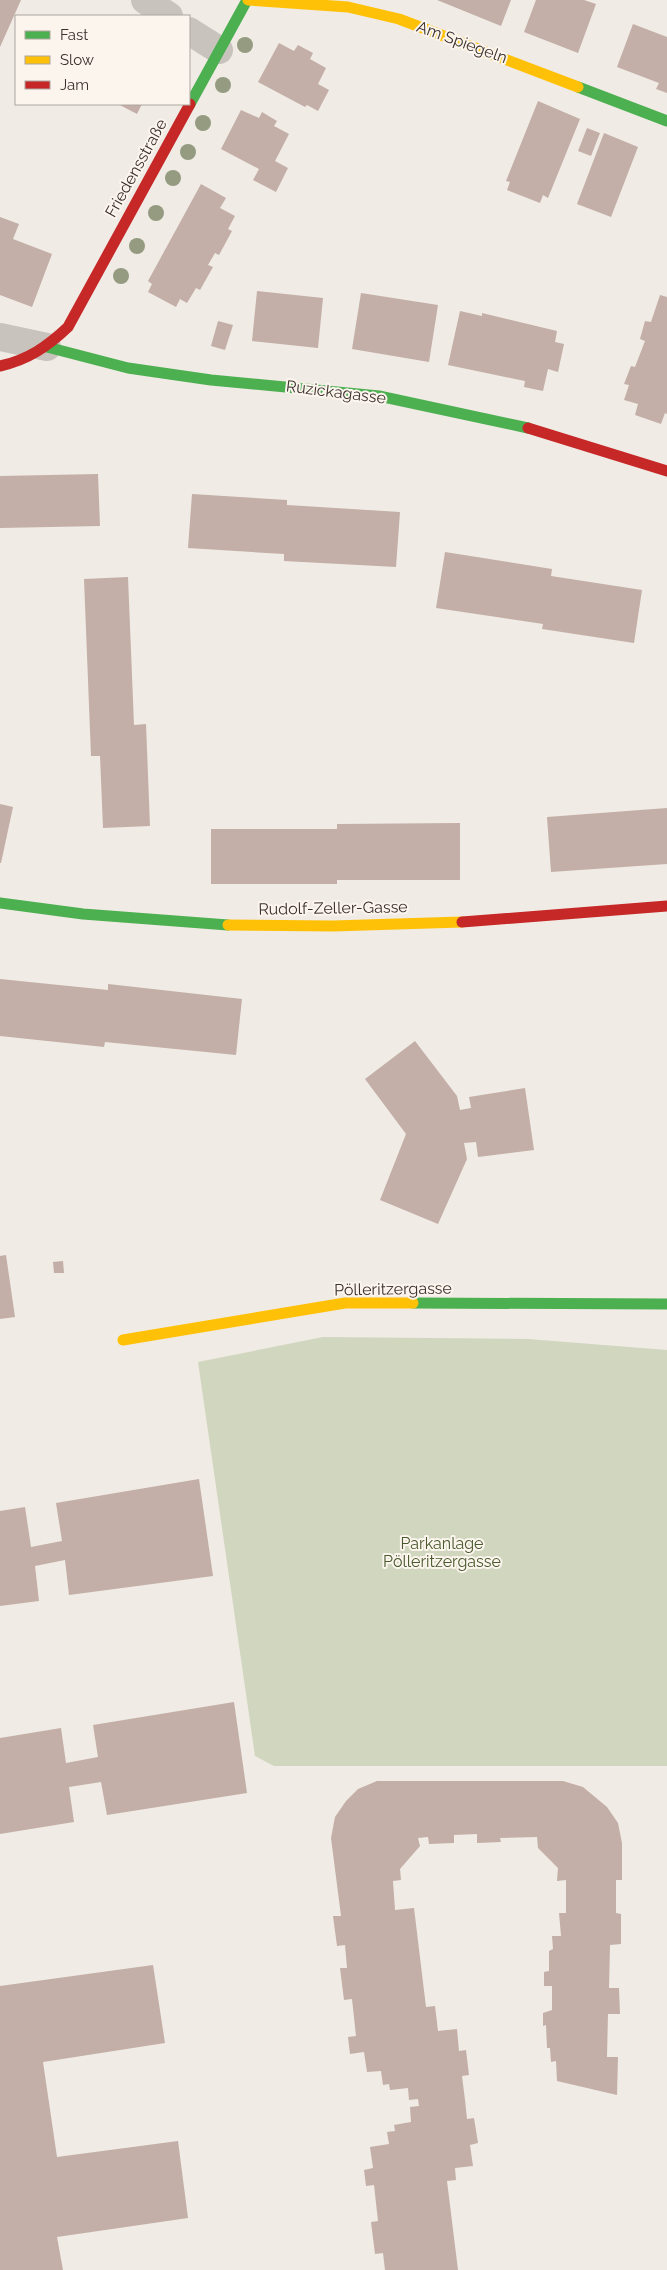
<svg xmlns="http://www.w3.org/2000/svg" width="667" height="2270" font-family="Raleway,sans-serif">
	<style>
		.green { fill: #d1d6bf }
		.building { fill: #c3afa7 }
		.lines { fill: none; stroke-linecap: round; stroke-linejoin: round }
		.street { stroke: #c9c3be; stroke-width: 28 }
		.fast { stroke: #4caf50; stroke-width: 11 }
		.slow { stroke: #ffc107; stroke-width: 11 }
		.jam { stroke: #c62828; stroke-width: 11 }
		.tree { fill: #959b80 }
		.labels { text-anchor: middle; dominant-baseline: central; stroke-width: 4; stroke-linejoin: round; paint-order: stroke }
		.street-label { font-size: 16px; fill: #3b302b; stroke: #fbf5ee }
		.park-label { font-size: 16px; fill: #4a5a2e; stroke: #fbf5ee }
	</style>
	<rect width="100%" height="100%" fill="#f0ebe5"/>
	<polygon class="green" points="323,1337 528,1339 667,1350 667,1766 274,1766 255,1756 198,1362"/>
	<g class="building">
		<polygon points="0,0 21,0 0,47"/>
		<polygon points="437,0 511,0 501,26"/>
		<polygon points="536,0 584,0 596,4 578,53 524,32"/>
		<polygon points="633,24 667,37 667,93 656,89 659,83 617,67"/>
		<polygon points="279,43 294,51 298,45 313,53 310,59 326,68 318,84 329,90 318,111 307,105 305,107 258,82"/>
		<polygon points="538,101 580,119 548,198 543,195 540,203 507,190 510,182 506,181"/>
		<polygon points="118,104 142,104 137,114"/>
		<polygon points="241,110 259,118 262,112 277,121 274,126 289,134 275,161 288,168 276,192 253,180 259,169 221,149"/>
		<polygon points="587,128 600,133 591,156 578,151"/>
		<polygon points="604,133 638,147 611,217 577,204"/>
		<polygon points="201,184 226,198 220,208 235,216 228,229 232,231 219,255 215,253 208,265 213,267 200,290 196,288 187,303 180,299 176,307 148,292 152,284 148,281"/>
		<polygon points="0,217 19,224 13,239 52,254 32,307 0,295"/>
		<polygon points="257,291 323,298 318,348 252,341"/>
		<polygon points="361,293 438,305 429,362 352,349"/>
		<polygon points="660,295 667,297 667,414 665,413 661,424 635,415 638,404 624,400 629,385 624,384 631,366 635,367 645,341 640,339 645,321 651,322"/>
		<polygon points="460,311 482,316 482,313 557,331 555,342 564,344 558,372 548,369 543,391 524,387 525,381 448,365"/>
		<polygon points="218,321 233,325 225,350 211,346"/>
		<polygon points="98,474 100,526 0,528 0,476"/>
		<polygon points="192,494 287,500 287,505 400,512 396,567 284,561 284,554 188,548"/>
		<polygon points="445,552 552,569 551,576 642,590 634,643 542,629 543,624 436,608"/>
		<polygon points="128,577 134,725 146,724 150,826 103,828 100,756 91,756 84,579"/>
		<polygon points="0,804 13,807 1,863 0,863"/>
		<polygon points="667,808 667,864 551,872 547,817"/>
		<polygon points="460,823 460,880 337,880 337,884 211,884 211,829 337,829 337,824"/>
		<polygon points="0,979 108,990 108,984 242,999 236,1055 105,1042 104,1047 0,1036"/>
		<polygon points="415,1041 457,1096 460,1110 471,1108 469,1097 525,1088 534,1150 478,1157 476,1142 464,1143 467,1159 438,1224 380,1200 406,1134 365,1079"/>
		<polygon points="6,1255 15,1317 0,1319 0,1256"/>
		<polygon points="63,1261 64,1273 54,1273 53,1262"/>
		<polygon points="199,1479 213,1576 69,1595 65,1560 35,1566 39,1601 0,1606 0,1511 25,1507 31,1547 62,1541 56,1503"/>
		<polygon points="234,1702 247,1793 107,1815 101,1782 69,1787 74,1822 0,1834 0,1738 61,1728 66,1763 98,1757 93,1725"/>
		<polygon points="377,1781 563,1781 583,1787 607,1807 618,1823 622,1843 622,1880 616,1880 616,1913 621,1914 621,1944 610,1945 609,1988 619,1988 620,2014 608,2014 607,2057 618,2057 617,2095 557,2081 556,2061 551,2062 550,2048 547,2048 546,2025 543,2026 543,2013 552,2010 552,1986 544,1986 544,1972 549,1971 549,1951 553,1949 552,1936 561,1936 559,1913 566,1913 566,1880 557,1881 558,1868 538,1848 537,1837 500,1838 501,1842 477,1843 477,1834 454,1835 454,1843 429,1844 428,1837 418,1838 420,1846 400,1869 401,1880 393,1881 395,1910 414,1908 426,2007 435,2006 438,2031 457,2029 459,2051 466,2050 469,2075 462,2076 465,2100 467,2119 474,2118 478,2143 470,2145 473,2166 455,2168 456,2180 447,2181 458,2270 385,2270 383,2253 375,2254 371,2222 378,2221 374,2185 366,2186 364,2170 373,2168 370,2147 389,2144 387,2132 395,2131 394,2125 411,2122 410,2107 419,2106 418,2099 409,2100 408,2088 390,2090 389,2084 383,2085 381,2071 367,2072 364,2052 350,2054 348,2037 356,2036 352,1999 344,2000 340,1968 347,1968 345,1945 337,1946 333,1916 341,1916 331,1838 335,1817 346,1801 358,1789"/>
		<polygon points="153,1965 165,2043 43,2062 57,2157 178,2141 188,2218 57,2237 63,2270 0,2270 0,1986"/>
	</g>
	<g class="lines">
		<g class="street">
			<polyline points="145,0 169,16"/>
			<polyline points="189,31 219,50"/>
			<polyline points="0,337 47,347"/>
		</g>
		<g class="fast">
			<polyline points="578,87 667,121"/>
			<polyline points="190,104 247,0"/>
			<polyline points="47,347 128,368 211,380 379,396 528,428"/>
			<polyline points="0,903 83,914 228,925"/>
			<polyline points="413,1303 667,1304"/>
		</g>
		<g class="slow">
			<polyline points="248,0 348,7 399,19 578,87"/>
			<polyline points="228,925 333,926 462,922"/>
			<polyline points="123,1340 345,1303 413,1303"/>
		</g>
		<g class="jam">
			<path d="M0,366c28,-6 48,-20 68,-39l122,-223"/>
			<polyline points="528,428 667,471"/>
			<polyline points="462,922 667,906"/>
		</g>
	</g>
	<g class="tree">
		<circle cx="245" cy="45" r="8"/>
		<circle cx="223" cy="85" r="8"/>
		<circle cx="203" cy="123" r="8"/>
		<circle cx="188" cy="152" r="8"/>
		<circle cx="173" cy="178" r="8"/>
		<circle cx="156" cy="213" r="8"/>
		<circle cx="137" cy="246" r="8"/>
		<circle cx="121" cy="276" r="8"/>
	</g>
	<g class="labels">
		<g class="street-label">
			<text transform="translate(462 42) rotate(20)">Am Spiegeln</text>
			<text transform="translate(136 168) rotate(-61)">Friedensstraße</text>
			<text transform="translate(336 392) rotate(7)">Ruzickagasse</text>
			<text transform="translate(333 908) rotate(-1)">Rudolf-Zeller-Gasse</text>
			<text transform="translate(393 1289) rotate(-1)">Pölleritzergasse</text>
		</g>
		<g class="park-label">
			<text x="442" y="1543">Parkanlage<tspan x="442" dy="18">Pölleritzergasse</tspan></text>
		</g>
	</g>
	<rect x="15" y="15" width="175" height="90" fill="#fbf5ee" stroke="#aea6a0"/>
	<rect x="25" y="31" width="25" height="8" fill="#4caf50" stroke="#aea6a0"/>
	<text x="60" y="40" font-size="15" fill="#3b302b">Fast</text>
	<rect x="25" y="56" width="25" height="8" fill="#ffc107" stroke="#aea6a0"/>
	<text x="60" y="65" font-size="15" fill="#3b302b">Slow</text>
	<rect x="25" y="81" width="25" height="8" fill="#c62828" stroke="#aea6a0"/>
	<text x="60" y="90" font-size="15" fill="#3b302b">Jam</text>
</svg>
